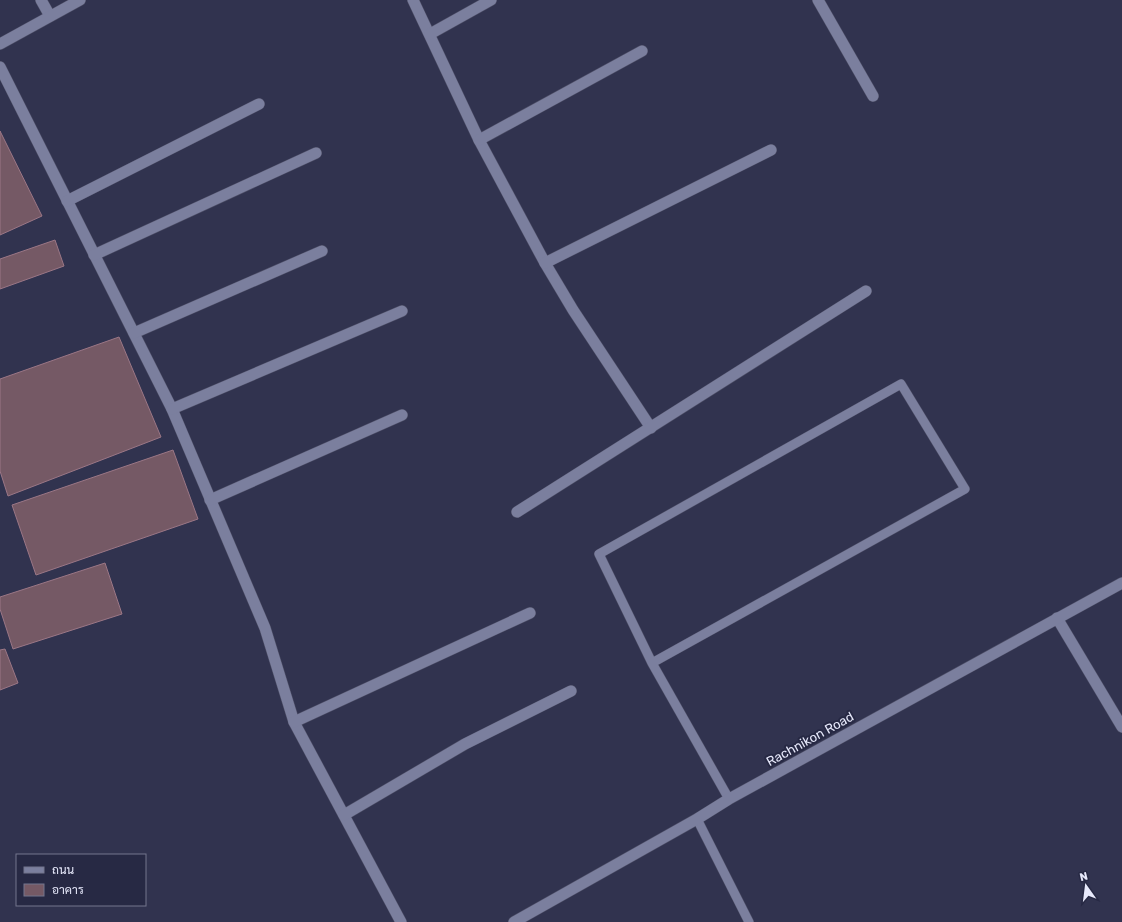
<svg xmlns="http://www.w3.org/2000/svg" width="1122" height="922" font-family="Rubik,Sarabun,sans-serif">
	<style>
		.building { fill: #755965; stroke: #9b7786 }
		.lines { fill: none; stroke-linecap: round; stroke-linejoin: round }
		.service-casing { stroke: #4f5068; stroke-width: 10 }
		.minor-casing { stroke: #4f5068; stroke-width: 12 }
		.tertiary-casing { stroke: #4f5068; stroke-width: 12 }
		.service { stroke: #7b7f9e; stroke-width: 9 }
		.minor { stroke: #7b7f9e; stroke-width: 11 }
		.tertiary { stroke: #7b7f9e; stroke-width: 11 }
		.labels { text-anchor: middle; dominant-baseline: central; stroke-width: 4; stroke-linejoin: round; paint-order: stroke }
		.street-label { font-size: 13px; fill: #e7e9fb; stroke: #272944 }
	</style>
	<rect width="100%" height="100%" fill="#31334f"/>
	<g class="building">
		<polygon points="0,131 42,216 0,235"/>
		<polygon points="55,240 64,266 0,289 0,259"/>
		<polygon points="119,337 161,437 8,496 0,471 0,379"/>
		<polygon points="173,450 198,519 36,575 12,505"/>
		<polygon points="105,563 122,614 13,649 0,609 0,597"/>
		<polygon points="5,649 18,683 0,690 0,650"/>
	</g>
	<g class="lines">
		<g class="service-casing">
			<g id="service">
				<polyline points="652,663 965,489 901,384 599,554 652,663 729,799"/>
				<polyline points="697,819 749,922"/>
			</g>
		</g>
		<g class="minor-casing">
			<g id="minor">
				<polyline points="41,0 50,16"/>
				<polyline points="413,0 479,140 545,263 573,310 651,428"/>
				<polyline points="818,0 873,96"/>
				<polyline points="430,34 491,0"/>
				<polyline points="0,44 80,0"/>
				<polyline points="0,67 172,409 265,628 294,722 401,922"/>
				<polyline points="479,140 642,51"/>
				<polyline points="67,201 259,104"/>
				<polyline points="94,255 316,153"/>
				<polyline points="545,263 771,150"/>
				<polyline points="134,333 322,251"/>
				<polyline points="172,409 402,311"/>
				<polyline points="210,500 402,415"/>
				<polyline points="517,512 866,291"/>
				<polyline points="1057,618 1122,727"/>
				<polyline points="294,722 530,613"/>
				<polyline points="344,815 465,744 571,691"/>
			</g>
		</g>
		<g class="tertiary-casing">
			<polyline id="tertiary" points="514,922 697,819 729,799 1122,583"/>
		</g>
		<use href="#service" class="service"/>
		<use href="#minor" class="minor"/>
		<use href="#tertiary" class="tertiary"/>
	</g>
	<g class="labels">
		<g class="street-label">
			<text transform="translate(810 739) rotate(-29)">Rachnikon Road</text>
		</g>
	</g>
	<rect x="16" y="854" width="130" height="52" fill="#272944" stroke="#74768d"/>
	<rect x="24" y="867" width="20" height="6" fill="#7b7f9e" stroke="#74768d"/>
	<text x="52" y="874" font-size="12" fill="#e7e9fb">ถนน</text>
	<rect x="24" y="884" width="20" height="12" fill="#755965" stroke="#74768d"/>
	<text x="52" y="894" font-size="12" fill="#e7e9fb">อาคาร</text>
	<g transform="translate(1086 886) rotate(346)" stroke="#272944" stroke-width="3" paint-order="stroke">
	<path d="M0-3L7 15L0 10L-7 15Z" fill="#e7e9fb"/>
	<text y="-6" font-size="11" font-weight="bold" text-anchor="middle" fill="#e7e9fb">N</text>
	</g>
</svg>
